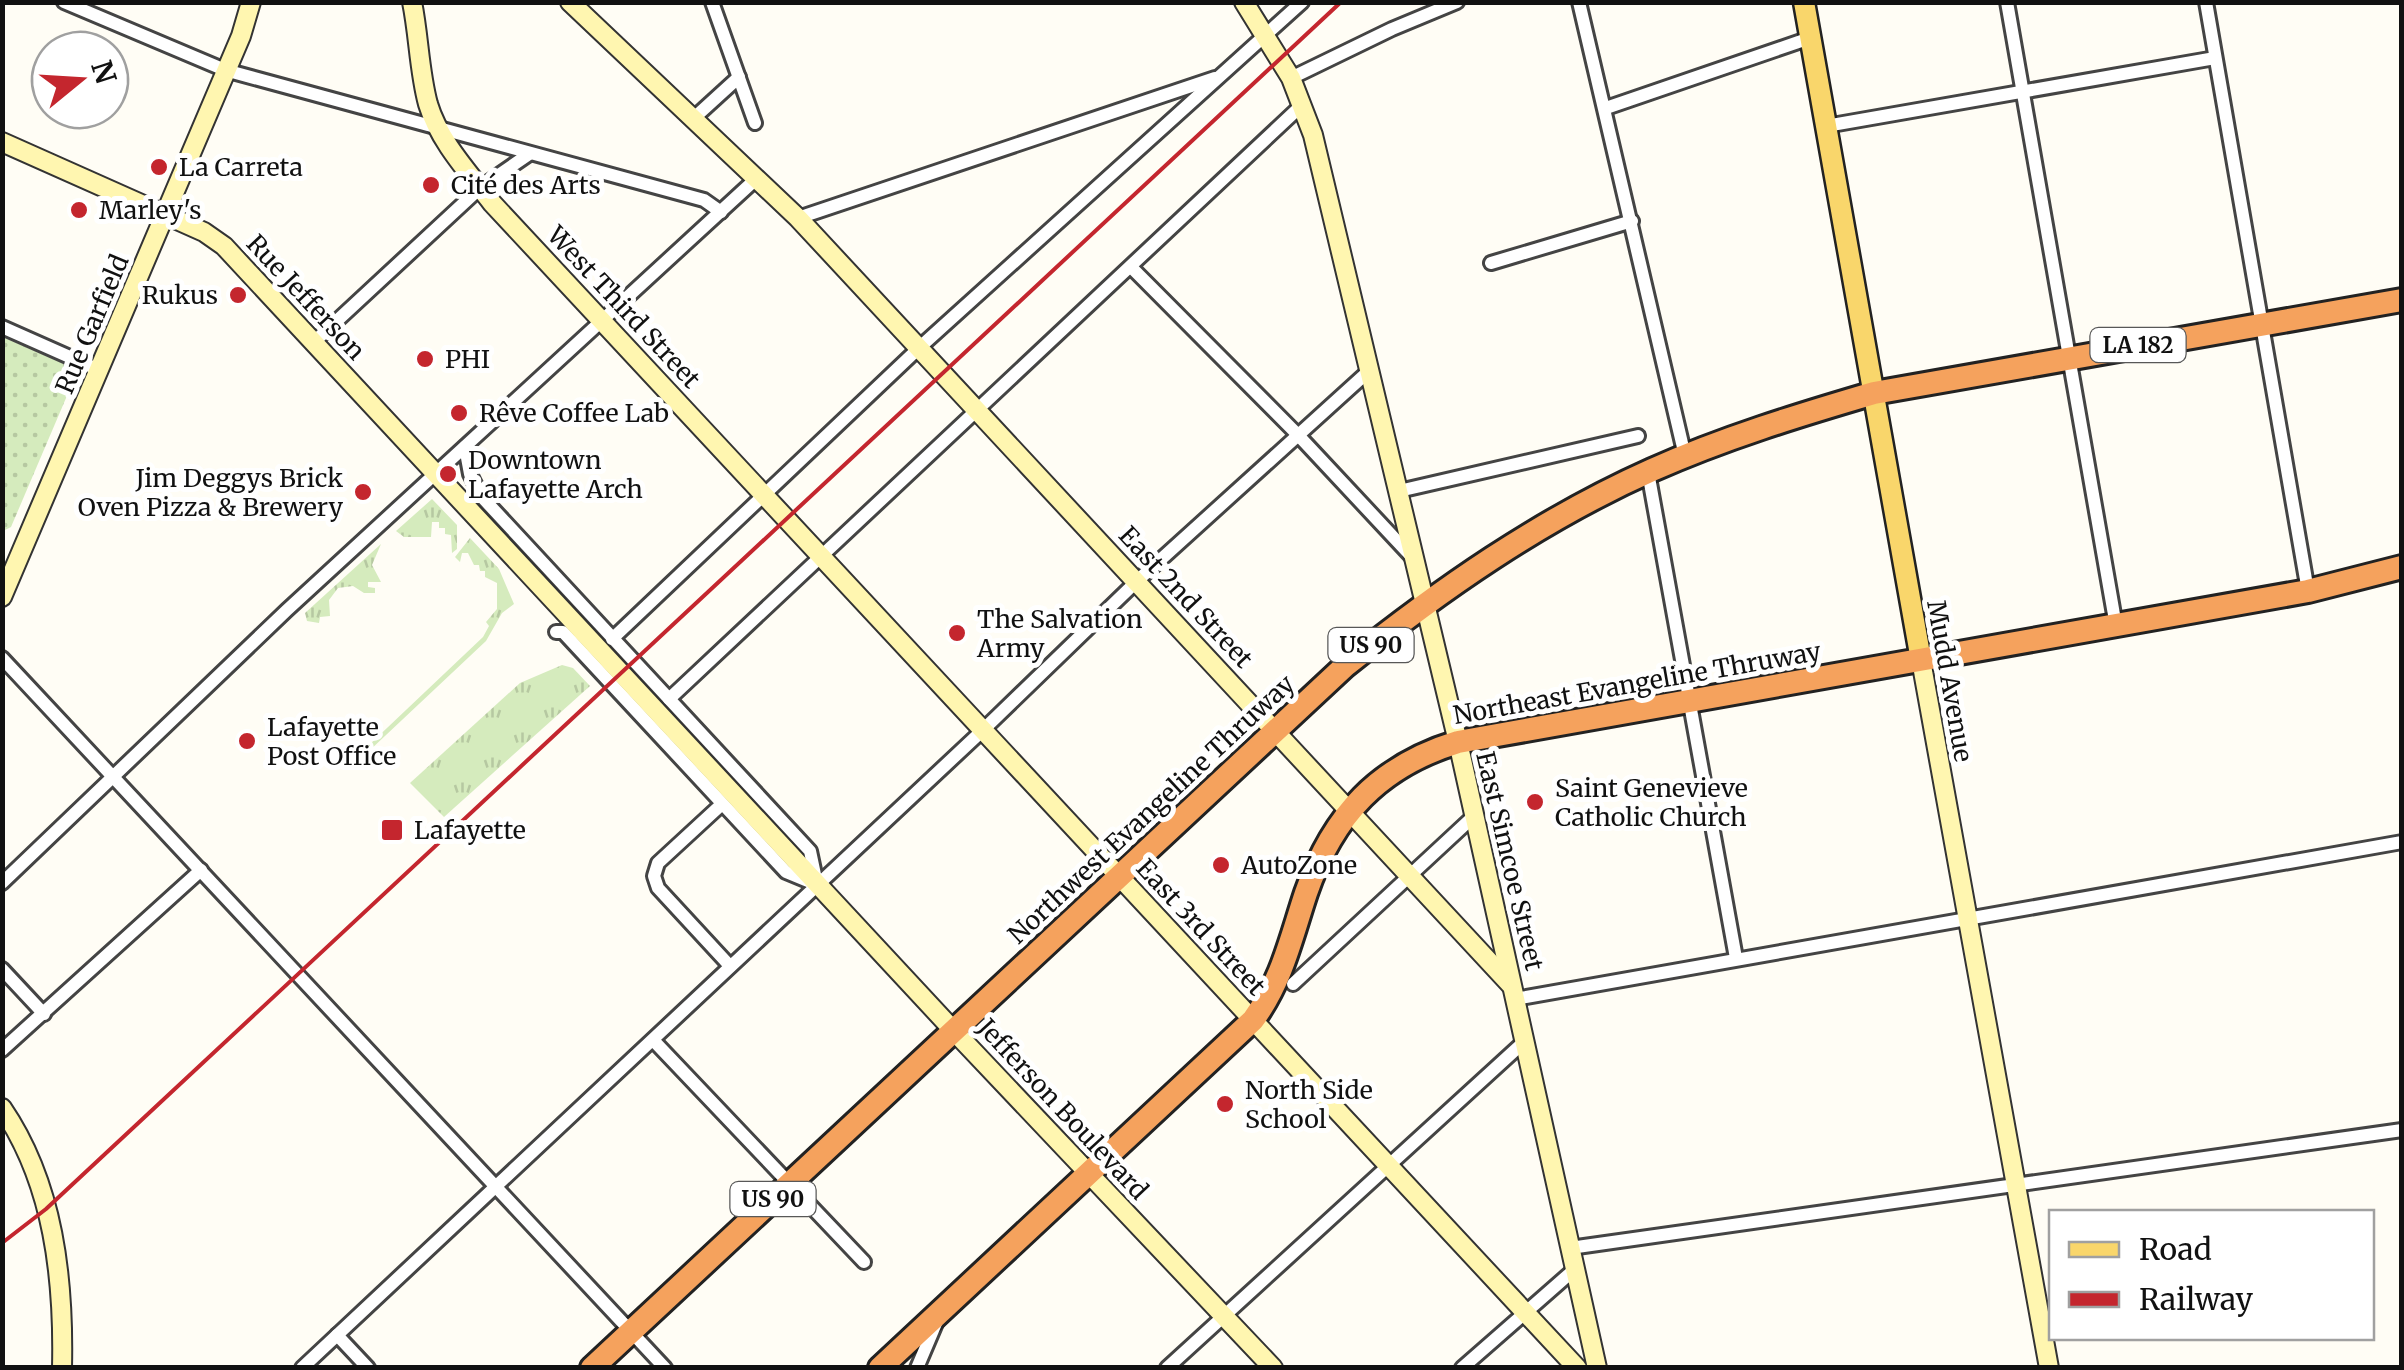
<svg xmlns="http://www.w3.org/2000/svg" width="2404" height="1370" font-family="Merriweather,serif">
	<style>
		.grass { fill: url(#grass-tufts) }
		.park { fill: url(#park-dots) }
		.lines { fill: none; stroke-linecap: round; stroke-linejoin: round }
		.street-casing { stroke: #444; stroke-width: 18 }
		.secondary-casing { stroke: #333; stroke-width: 22 }
		.primary-casing { stroke: #222; stroke-width: 25 }
		.highway-casing { stroke: #222; stroke-width: 28 }
		.street { stroke: #fff; stroke-width: 12 }
		.secondary { stroke: #fff6b0; stroke-width: 18 }
		.primary { stroke: #f9d66b; stroke-width: 20 }
		.highway { stroke: #f5a25d; stroke-width: 22 }
		.rail { stroke: #c4262e; stroke-width: 4 }
		.poi-dot { fill: #c4262e; stroke: #fff; stroke-width: 4 }
		.labels { text-anchor: middle; dominant-baseline: central; stroke-width: 10; stroke-linejoin: round; paint-order: stroke }
		.shield { fill: #fff; stroke: #585858; stroke-width: 2.5 }
		.shield-label { font-size: 22px; font-weight: bold; fill: #111 }
		.poi-label { font-size: 25px; fill: #111; stroke: #fff; text-anchor: start }
		.street-label { font-size: 25px; fill: #111; stroke: #fff }
	</style>
	<defs>
		<pattern id="grass-tufts" width="24" height="20" patternUnits="userSpaceOnUse" patternTransform="scale(2.5)"><rect width="24" height="20" fill="#d5ebbd"/><path d="M3 7l-1-3M5 7V3M7 7l1-3M15 17l-1-3M17 17v-4M19 17l1-3" fill="none" stroke="#b6c8a1"/></pattern>
		<pattern id="park-dots" width="8" height="8" patternUnits="userSpaceOnUse" patternTransform="scale(2.5)"><rect width="8" height="8" fill="#d5ebbd"/><path d="M2 2h.1M6 6h.1" fill="none" stroke="#b6c8a1" stroke-width="1.8" stroke-linecap="round"/></pattern>
	</defs>
	<rect width="100%" height="100%" fill="#fffdf5"/>
	<g class="grass">
		<polygon points="432,499 457,525 457,549 452,553 451,535 445,534 445,528 439,528 439,522 432,522 431,537 404,537 396,531"/>
		<polygon points="470,538 499,569 514,604 502,613 486,641 352,767 349,764 483,637 489,626 486,622 497,609 497,583 485,577 485,571 480,571 479,565 474,565 468,553 462,553 460,562 455,557"/>
		<polygon points="381,544 372,565 381,582 368,582 368,587 375,588 375,593 364,593 353,586 338,588 329,600 330,616 320,617 319,623 307,621 305,613"/>
		<polygon points="562,665 573,668 590,686 444,817 410,783 520,683"/>
	</g>
	<polygon class="park" points="3,337 78,370 11,527 3,531"/>
	<g class="lines">
		<g class="street-casing">
			<g id="street">
				<polyline points="64,2 225,70 704,200 721,212"/>
				<polyline points="712,2 755,123"/>
				<polyline points="1579,2 1685,456"/>
				<polyline points="2007,2 2116,626"/>
				<polyline points="2206,2 2308,591"/>
				<polyline points="1291,78 1392,29 1457,2"/>
				<polyline points="1606,108 1810,38"/>
				<polyline points="694,118 739,77"/>
				<polyline points="1826,126 2215,58"/>
				<polyline points="798,218 1215,78"/>
				<polyline points="1491,263 1632,221"/>
				<polyline points="1131,267 1298,435 1411,556"/>
				<polyline points="2,327 99,370"/>
				<polyline points="314,342 480,188 529,154"/>
				<polyline points="465,447 470,474 481,496 810,851 817,884"/>
				<polyline points="1648,472 1736,958"/>
				<polyline points="1399,491 1638,436"/>
				<polyline points="556,632 563,632 786,872 815,884"/>
				<polyline points="612,639 920,347 1302,2"/>
				<polyline points="2,658 665,1368"/>
				<polyline points="669,699 1302,105"/>
				<polyline points="722,804 658,863 654,876 658,888 730,966"/>
				<polyline points="2,883 287,610 757,178"/>
				<polyline points="2,969 44,1014"/>
				<polyline points="1293,984 1474,816"/>
				<polyline points="1515,999 2402,842"/>
				<polyline points="653,1040 864,1262"/>
				<polyline points="2,1050 201,870"/>
				<polyline points="1570,1248 2402,1130"/>
				<polyline points="337,1335 368,1368"/>
				<polyline points="302,1368 983,730 1137,581 1370,370"/>
				<polyline points="917,1368 937,1321"/>
				<polyline points="1167,1368 1525,1041"/>
				<polyline points="1462,1368 1575,1269"/>
			</g>
		</g>
		<g class="secondary-casing">
			<g id="secondary">
				<path d="M412,2c7,34 7,69 16,102 11,37 41,69 64,99l1085,1165"/>
				<polyline points="570,2 798,218 1510,984"/>
				<polyline points="1244,2 1291,78 1313,135 1458,742 1597,1368"/>
				<polyline points="2,142 204,232 224,246 953,1030 1273,1368"/>
				<polyline points="2,597 241,36 251,2"/>
				<polyline points="1921,660 2049,1368"/>
				<path d="M2,1108c52,76 62,171 60,260"/>
			</g>
		</g>
		<g class="primary-casing">
			<polyline id="primary" points="1804,2 1921,660"/>
		</g>
		<g class="highway-casing">
			<g id="highway">
				<path d="M592,1368l753,-702c95,-76 195,-146 307,-196 72,-32 147,-55 222,-77l528,-93"/>
				<path d="M880,1368l373,-348c29,-39 38,-82 53,-127 27,-78 73,-127 152,-151l850,-151 94,-24"/>
			</g>
		</g>
		<use href="#street" class="street"/>
		<use href="#secondary" class="secondary"/>
		<use href="#primary" class="primary"/>
		<use href="#highway" class="highway"/>
		<polyline class="rail" points="2,1243 46,1209 1341,2"/>
	</g>
	<g class="poi-dot">
		<circle cx="159" cy="167" r="10"/>
		<circle cx="431" cy="185" r="10"/>
		<circle cx="79" cy="210" r="10"/>
		<circle cx="238" cy="295" r="10"/>
		<circle cx="425" cy="359" r="10"/>
		<circle cx="459" cy="413" r="10"/>
		<circle cx="448" cy="474" r="10"/>
		<circle cx="363" cy="492" r="10"/>
		<circle cx="957" cy="633" r="10"/>
		<circle cx="247" cy="741" r="10"/>
		<circle cx="1535" cy="802" r="10"/>
		<rect x="380" y="818" width="24" height="24" rx="5"/>
		<circle cx="1221" cy="865" r="10"/>
		<circle cx="1225" cy="1104" r="10"/>
	</g>
	<g class="labels">
		<g class="shield">
			<rect x="2090.5" y="328" width="95" height="34" rx="8"/>
			<rect x="1328.5" y="628" width="85" height="34" rx="8"/>
			<rect x="730.5" y="1182" width="85" height="34" rx="8"/>
		</g>
		<g class="shield-label">
			<text x="2138" y="345">LA 182</text>
			<text x="1371" y="645">US 90</text>
			<text x="773" y="1199">US 90</text>
		</g>
		<g class="poi-label">
			<text x="179" y="167">La Carreta</text>
			<text x="451" y="185">Cité des Arts</text>
			<text x="99" y="210">Marley's</text>
			<text x="218" y="295" text-anchor="end">Rukus</text>
			<text x="445" y="359">PHI</text>
			<text x="479" y="413">Rêve Coffee Lab</text>
			<text x="468" y="460">Downtown<tspan x="468" dy="29">Lafayette Arch</tspan></text>
			<text x="343" y="478" text-anchor="end">Jim Deggys Brick<tspan x="343" dy="29">Oven Pizza &amp; Brewery</tspan></text>
			<text x="977" y="619">The Salvation<tspan x="977" dy="29">Army</tspan></text>
			<text x="267" y="727">Lafayette<tspan x="267" dy="29">Post Office</tspan></text>
			<text x="1555" y="788">Saint Genevieve<tspan x="1555" dy="29">Catholic Church</tspan></text>
			<text x="414" y="830">Lafayette</text>
			<text x="1241" y="865">AutoZone</text>
			<text x="1245" y="1090">North Side<tspan x="1245" dy="29">School</tspan></text>
		</g>
		<g class="street-label">
			<text transform="translate(306 297) rotate(47)">Rue Jefferson</text>
			<text transform="translate(624 307) rotate(47)">West Third Street</text>
			<text transform="translate(92 324) rotate(-67)">Rue Garfield</text>
			<text transform="translate(1186 597) rotate(47)">East 2nd Street</text>
			<text transform="translate(1950 681) rotate(80)">Mudd Avenue</text>
			<text transform="translate(1637 683) rotate(-10)">Northeast Evangeline Thruway</text>
			<text transform="translate(1151 809) rotate(-43)">Northwest Evangeline Thruway</text>
			<text transform="translate(1510 861) rotate(77)">East Simcoe Street</text>
			<text transform="translate(1201 927) rotate(47)">East 3rd Street</text>
			<text transform="translate(1063 1109) rotate(47)">Jefferson Boulevard</text>
		</g>
	</g>
	<rect width="2404" height="1370" fill="none" stroke="#111111" stroke-width="10"/>
	<rect x="2049" y="1210" width="325" height="130" fill="#ffffff" stroke="#a0a0a0" stroke-width="2.5"/>
	<rect x="2069" y="1242" width="50" height="15" fill="#f9d66b" stroke="#a0a0a0" stroke-width="2.5"/>
	<text x="2139" y="1260" font-size="30" fill="#111111">Road</text>
	<rect x="2069" y="1292" width="50" height="15" fill="#c4262e" stroke="#a0a0a0" stroke-width="2.5"/>
	<text x="2139" y="1310" font-size="30" fill="#111111">Railway</text>
	<g transform="translate(80 80) rotate(72)"><circle r="48" fill="#ffffff" stroke="#a0a0a0" stroke-width="2.5"/>
	<path d="M0-8L18 38L0 25L-18 38Z" fill="#c4262e"/>
	<text y="-15" font-size="28" font-weight="bold" text-anchor="middle" fill="#111111">N</text>
	</g>
</svg>
